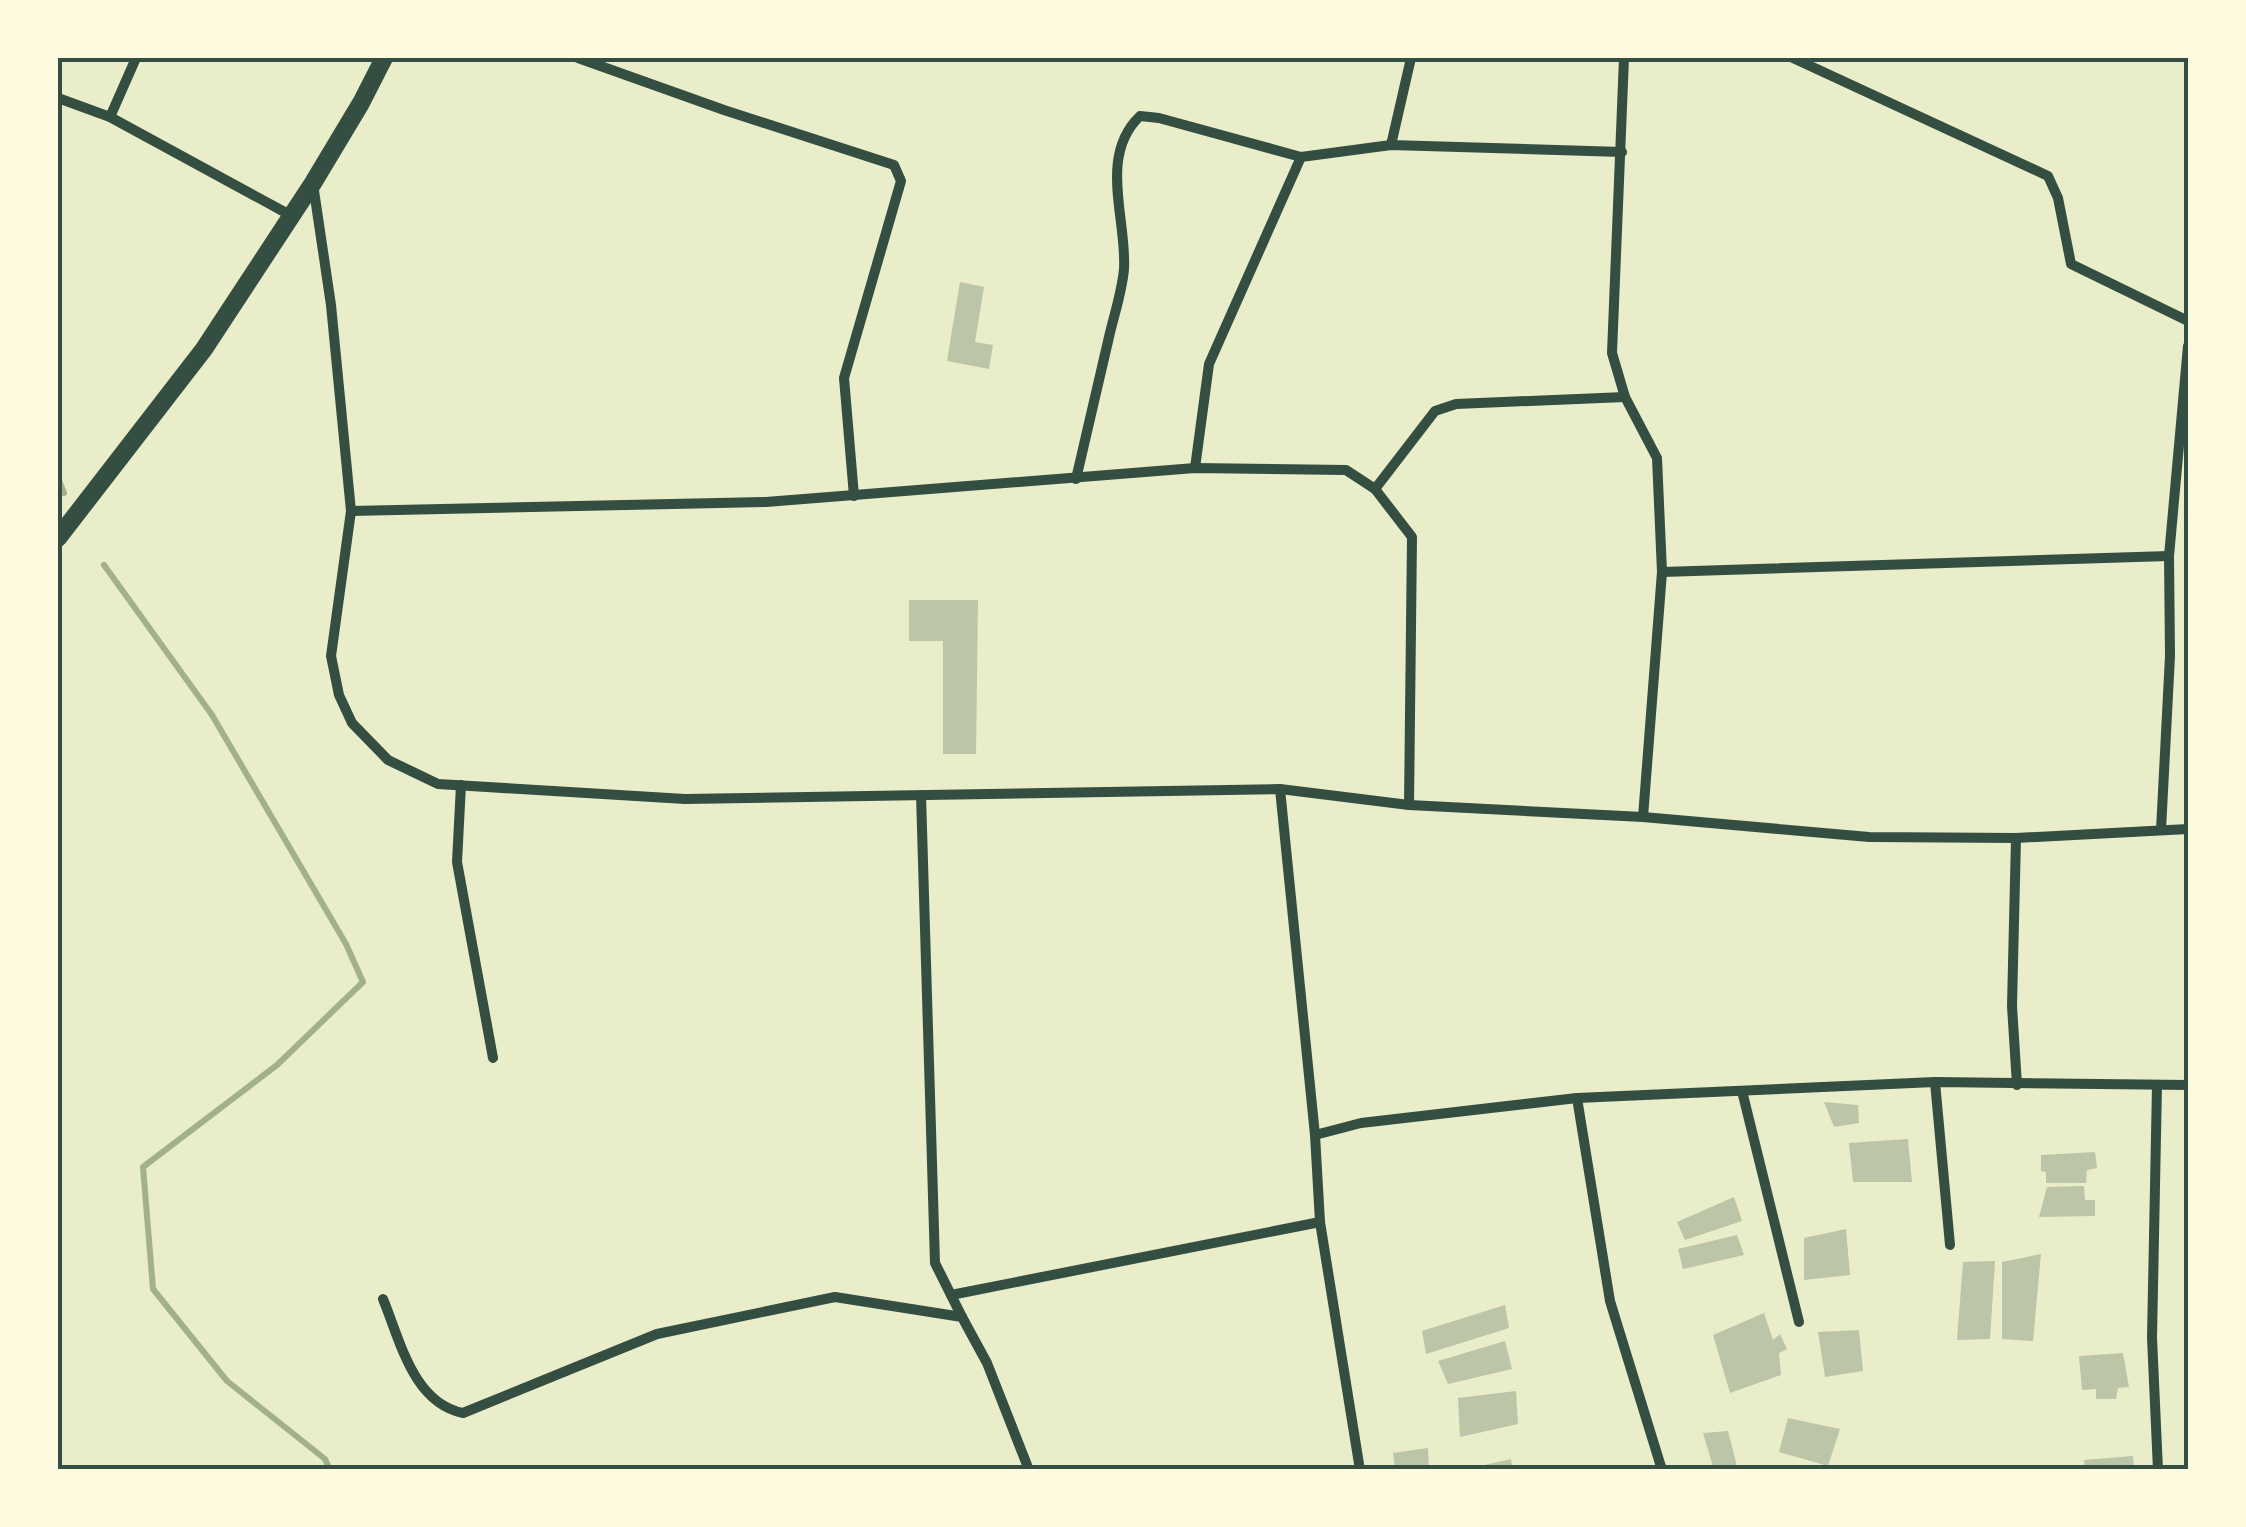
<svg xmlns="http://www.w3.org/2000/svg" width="2246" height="1527" font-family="'Alegreya Sans',sans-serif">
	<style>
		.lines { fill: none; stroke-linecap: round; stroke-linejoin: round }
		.stream { stroke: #a3b18a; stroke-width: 6 }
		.building { fill: #bcc5a7 }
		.service { stroke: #344e41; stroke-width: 6 }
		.minor { stroke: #344e41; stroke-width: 10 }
		.tertiary { stroke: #344e41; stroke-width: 18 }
		.neatline { fill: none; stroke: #344e41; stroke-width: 4 }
	</style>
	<rect width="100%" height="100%" fill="#e9edc9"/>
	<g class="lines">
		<g class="stream">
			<polyline points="58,478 64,493"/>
			<polyline points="104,565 212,715 346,944 363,982 277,1065 143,1167 153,1289 227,1381 325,1459 330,1470"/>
		</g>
	</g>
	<g class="building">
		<polygon points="960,282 984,287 975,342 993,345 989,369 947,361"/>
		<polygon points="909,600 978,600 976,754 943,754 943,641 909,641"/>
		<polygon points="1824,1102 1858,1105 1859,1123 1834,1127"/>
		<polygon points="1908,1139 1912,1182 1853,1182 1849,1143"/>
		<polygon points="2095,1152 2097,1168 2087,1170 2086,1183 2046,1183 2046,1172 2041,1171 2041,1155"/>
		<polygon points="2084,1186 2085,1200 2095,1200 2095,1216 2039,1217 2047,1187"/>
		<polygon points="1734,1197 1742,1221 1685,1240 1677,1222"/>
		<polygon points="1846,1229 1850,1275 1804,1280 1804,1238"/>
		<polygon points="1737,1235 1744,1255 1683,1269 1678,1249"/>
		<polygon points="2041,1254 2033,1341 2002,1339 2002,1262"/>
		<polygon points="1995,1261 1990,1339 1957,1340 1963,1262"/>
		<polygon points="1505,1305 1509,1328 1426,1354 1422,1331"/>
		<polygon points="1764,1313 1773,1340 1780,1334 1787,1349 1779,1353 1781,1375 1730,1393 1713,1335"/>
		<polygon points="1859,1330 1863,1371 1825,1377 1818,1332"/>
		<polygon points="1505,1341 1512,1369 1448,1384 1438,1361"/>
		<polygon points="2123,1353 2129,1387 2118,1388 2116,1399 2096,1399 2096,1389 2082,1390 2079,1356"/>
		<polygon points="1516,1391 1518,1424 1460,1437 1458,1398"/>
		<polygon points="1788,1418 1840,1429 1828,1466 1779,1452"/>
		<polygon points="1728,1431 1738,1470 1714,1470 1703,1433"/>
		<polygon points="1428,1448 1429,1470 1395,1470 1393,1453"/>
		<polygon points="2133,1456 2134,1470 2085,1470 2084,1460"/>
		<polygon points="1511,1459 1513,1470 1471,1470 1471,1468"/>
	</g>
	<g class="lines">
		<polyline class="service" points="58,661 58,670"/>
		<g class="minor">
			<polyline points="578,58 724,110 894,165 901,181 844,378 854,496"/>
			<polyline points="1624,58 1612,353 1625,397 1657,458 1662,572 1643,817"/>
			<polyline points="1793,58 2048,176 2058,198 2071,264 2188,321"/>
			<polyline points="58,98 110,117 290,215"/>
			<polyline points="110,117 136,58"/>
			<polyline points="1391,145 1411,58"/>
			<polyline points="313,184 331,305 351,511 331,656 339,695 352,723 388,760 438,784 685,799 1280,789 1409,805"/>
			<polyline points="1195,468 1209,364 1301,157 1391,145 1622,152"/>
			<path d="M1076,479c11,-47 22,-95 33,-142 5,-22 13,-45 15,-68 3,-50 -26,-113 16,-153l19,2 142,39"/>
			<polyline points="1375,489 1435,411 1456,404 1625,397"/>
			<polyline points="351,511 766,502 1195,468 1346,470 1375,489 1412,537 1409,805 1643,817 1869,837 2016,838 2188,829"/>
			<polyline points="1662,572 2169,556"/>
			<polyline points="461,785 457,862 493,1058"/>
			<polyline points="1280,789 1315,1135"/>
			<polyline points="921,795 935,1263 962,1317"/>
			<polyline points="2161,830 2170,656 2169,556 2188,346"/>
			<polyline points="2016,838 2012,1006 2017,1085"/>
			<polyline points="1935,1082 1950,1245"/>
			<polyline points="2157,1085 2152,1338 2158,1470"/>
			<polyline points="1742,1091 1799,1322"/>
			<polyline points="1577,1098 1610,1301 1662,1470"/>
			<polyline points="951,1295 1320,1222"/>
			<path d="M383,1299c17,41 30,104 80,114l194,-79 178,-37 127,20 25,46 42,107"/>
			<polyline points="1360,1470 1320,1222 1315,1135 1361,1123 1577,1098 1935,1082 2188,1085"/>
		</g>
		<polyline class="tertiary" points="58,538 204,349 313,183 361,103 384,58"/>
	</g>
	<rect width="2246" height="1527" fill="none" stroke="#fefae0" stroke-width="120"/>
	<rect x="60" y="60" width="2126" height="1407" class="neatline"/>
</svg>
